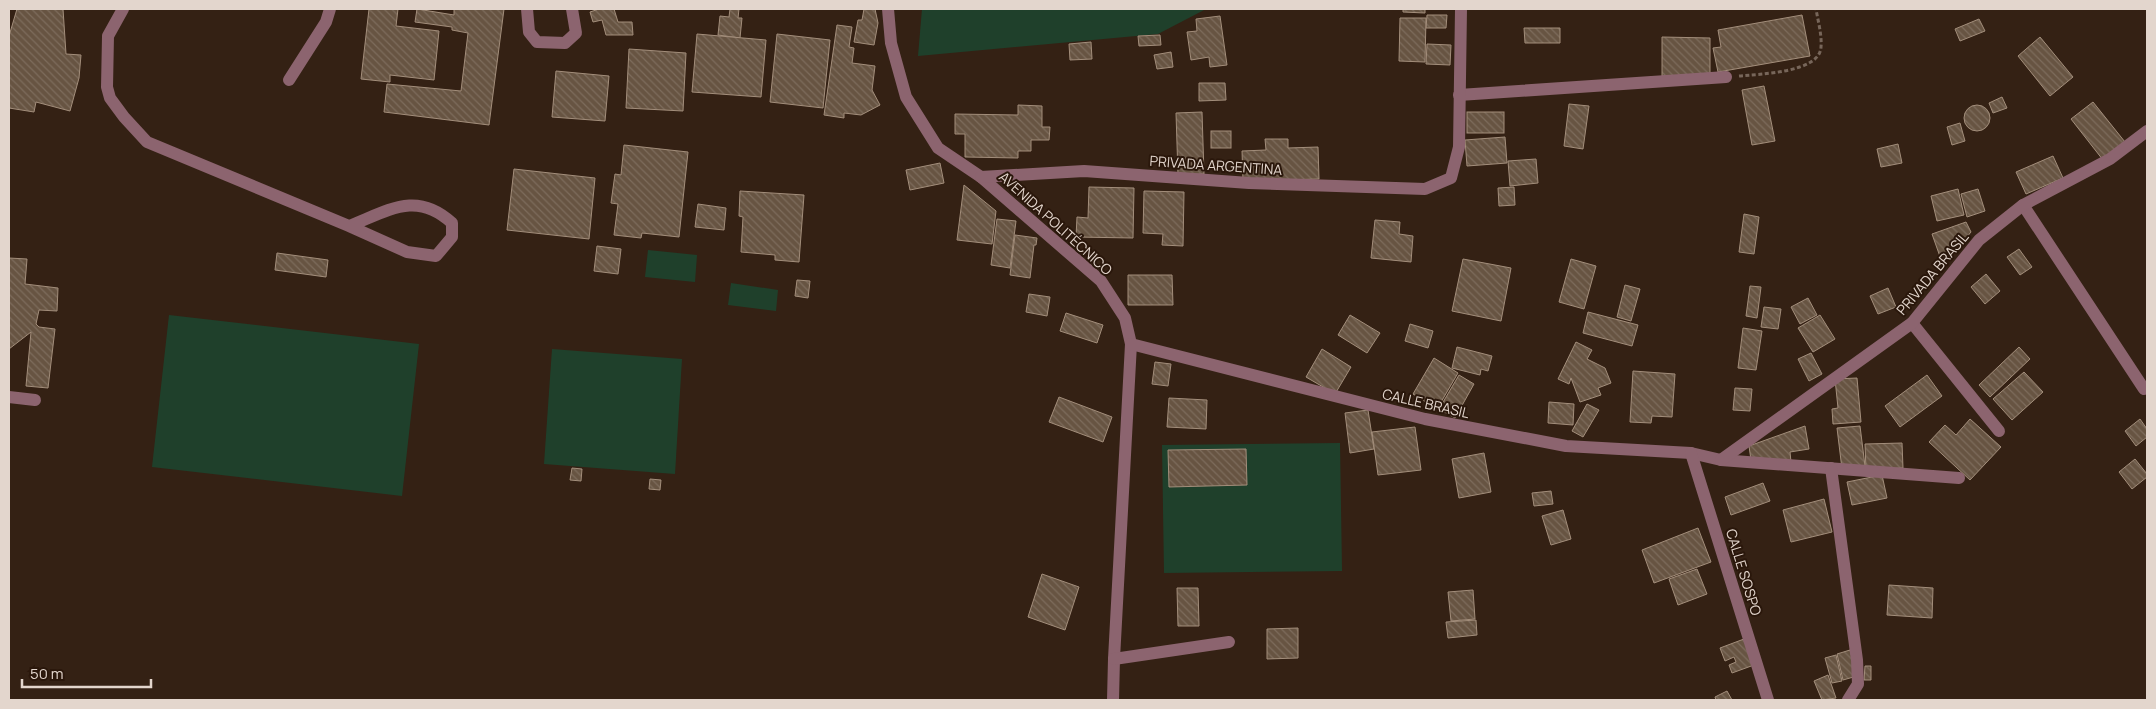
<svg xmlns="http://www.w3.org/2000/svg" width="2156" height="709" font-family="Manrope,sans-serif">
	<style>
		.green { fill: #1f402b }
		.building { fill: url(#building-back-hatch); stroke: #a38e7b }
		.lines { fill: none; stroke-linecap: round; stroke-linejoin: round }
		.path { stroke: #77665a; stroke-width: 3; stroke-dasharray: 4 2.5; stroke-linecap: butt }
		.minor { stroke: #8c646f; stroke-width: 12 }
		.labels { text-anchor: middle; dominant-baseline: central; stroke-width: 4; stroke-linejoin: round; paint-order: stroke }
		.street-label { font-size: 14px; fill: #e3d6cd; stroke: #2a170b }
	</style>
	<defs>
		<pattern id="building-back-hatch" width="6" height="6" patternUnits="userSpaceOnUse" patternTransform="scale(1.25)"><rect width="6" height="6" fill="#675442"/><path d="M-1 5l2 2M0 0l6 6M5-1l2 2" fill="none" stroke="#7d6c5c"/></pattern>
	</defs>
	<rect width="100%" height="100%" fill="#342114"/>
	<g class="green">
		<polygon points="922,9 1206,9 1158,34 918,56"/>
		<polygon points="648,250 697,255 695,282 645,277"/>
		<polygon points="731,283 778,290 776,311 728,305"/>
		<polygon points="169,315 419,344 402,496 152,467"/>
		<polygon points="552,349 682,359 675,474 544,464"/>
		<polygon points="1340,443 1342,571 1164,573 1162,445"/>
	</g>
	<g class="building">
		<polygon points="17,9 63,9 66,54 81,55 79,78 70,111 36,102 34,112 9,108 9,36"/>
		<polygon points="369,9 398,9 396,26 439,31 434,80 390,75 390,82 361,79"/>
		<polygon points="417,9 454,15 454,9 504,9 489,125 384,112 387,84 461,91 468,33 452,30 452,27 415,22"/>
		<polygon points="599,9 614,9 618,22 632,22 633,35 606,35 602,20 593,22 590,12"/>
		<polygon points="730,9 739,9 738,18 742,18 740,38 718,35 720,16 729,17"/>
		<polygon points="864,9 875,9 878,23 874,45 854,42 858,20 862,20"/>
		<polygon points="1403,9 1425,9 1425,13 1403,12"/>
		<polygon points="1427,15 1447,15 1446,28 1426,28"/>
		<polygon points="1802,15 1810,56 1718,72 1713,48 1721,47 1718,30"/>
		<polygon points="1220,16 1227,65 1210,67 1209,57 1191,60 1187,32 1197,31 1196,19"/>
		<polygon points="1400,18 1426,18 1425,62 1399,61"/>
		<polygon points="1979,19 1985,31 1960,41 1955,29"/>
		<polygon points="837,25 852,27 849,47 854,48 852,63 875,66 872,90 880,105 861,115 844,113 844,118 824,115"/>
		<polygon points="1524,28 1560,28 1560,43 1525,43"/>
		<polygon points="697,34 766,40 761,97 692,92"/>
		<polygon points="777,34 830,40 823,108 770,102"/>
		<polygon points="1160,35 1161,45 1139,46 1138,36"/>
		<polygon points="1662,37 1710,38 1710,77 1662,76"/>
		<polygon points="2040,37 2073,77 2050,96 2018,56"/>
		<polygon points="1091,42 1092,59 1070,60 1069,44"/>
		<polygon points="1427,44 1451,45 1450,65 1426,64"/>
		<polygon points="629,49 686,53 683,111 626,108"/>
		<polygon points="1171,52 1173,67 1157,69 1154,55"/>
		<polygon points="556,71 609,76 605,121 552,117"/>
		<polygon points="1199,83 1225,83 1226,100 1199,101"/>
		<polygon points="1764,86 1775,141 1752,145 1742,90"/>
		<polygon points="2002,97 2007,108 1993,113 1989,103"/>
		<polygon points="2093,102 2125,142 2103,160 2071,119"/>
		<polygon points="1569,104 1589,106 1583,149 1564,146"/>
		<circle cx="1977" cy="118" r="13"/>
		<polygon points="1018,105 1042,106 1042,127 1050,127 1049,140 1031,140 1031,151 1018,151 1018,158 965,157 965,134 955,134 955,114 1018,115"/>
		<polygon points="1202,112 1204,174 1178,175 1176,113"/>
		<rect x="1467" y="112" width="37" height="21"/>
		<polygon points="1960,123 1965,141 1952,145 1947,127"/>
		<rect x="1211" y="131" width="20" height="17"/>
		<polygon points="1505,137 1507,163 1467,166 1465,140"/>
		<polygon points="1265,139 1288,139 1288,148 1318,147 1319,179 1243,181 1242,151 1266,150"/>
		<polygon points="1898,144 1902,163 1881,167 1877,149"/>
		<polygon points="624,145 688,152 679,237 642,233 641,238 614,235 618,204 611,203 615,174 621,175"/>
		<polygon points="2053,156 2063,178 2026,194 2016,172"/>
		<polygon points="1536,159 1538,183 1510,186 1508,161"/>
		<polygon points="940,163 944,183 910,190 906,170"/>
		<polygon points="514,169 595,178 589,239 507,230"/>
		<polygon points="964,185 996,211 992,244 957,240"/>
		<polygon points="1089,187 1134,188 1133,238 1076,237 1077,217 1088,218"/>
		<polygon points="1514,187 1515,205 1499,206 1498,188"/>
		<polygon points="1958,189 1964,215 1937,221 1931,196"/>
		<polygon points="1978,189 1985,211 1967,217 1961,194"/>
		<polygon points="740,191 804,195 799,262 775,260 775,255 741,252 743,217 739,216"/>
		<polygon points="1144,191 1184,192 1183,246 1162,245 1163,234 1143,233"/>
		<polygon points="698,204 726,208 724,230 695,227"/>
		<polygon points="1744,214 1759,217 1754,254 1739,252"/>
		<polygon points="997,219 1016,221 1010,268 991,265"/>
		<polygon points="1375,220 1400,222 1399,234 1413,236 1411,262 1371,258"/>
		<polygon points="1966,222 1971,232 1943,265 1932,234"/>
		<polygon points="1015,235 1037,238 1036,245 1034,245 1030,278 1010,275"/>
		<polygon points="597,246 621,249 618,274 594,271"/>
		<polygon points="2019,249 2032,267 2020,275 2007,257"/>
		<polygon points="277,253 328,260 326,277 275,270"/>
		<polygon points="9,258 27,259 25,284 58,288 57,311 39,310 36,324 39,327 55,329 48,388 26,386 31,332 9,349"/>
		<polygon points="1463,259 1511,268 1501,321 1452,311"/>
		<polygon points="1571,259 1596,266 1584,309 1559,302"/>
		<polygon points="1986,274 2000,291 1985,304 1971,287"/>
		<polygon points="1128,275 1172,275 1173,305 1128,305"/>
		<polygon points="797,280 810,281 808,298 795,296"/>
		<polygon points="1625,285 1640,289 1631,321 1617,317"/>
		<polygon points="1750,286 1761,287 1757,318 1746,316"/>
		<polygon points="1888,288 1896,307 1878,314 1870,296"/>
		<polygon points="1029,294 1050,297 1047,316 1026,312"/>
		<polygon points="1808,298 1817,315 1800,324 1791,307"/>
		<polygon points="1764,307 1781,309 1778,329 1761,327"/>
		<polygon points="1588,312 1638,325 1632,346 1583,333"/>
		<polygon points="1066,313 1103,325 1097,343 1060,331"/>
		<polygon points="1350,315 1380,333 1367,353 1338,335"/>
		<polygon points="1820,315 1835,339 1813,352 1798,328"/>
		<polygon points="1410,324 1433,331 1428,348 1405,341"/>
		<polygon points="1743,328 1762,331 1756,370 1738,368"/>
		<polygon points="1576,342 1592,350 1587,359 1605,368 1611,383 1598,388 1601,395 1580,402 1571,378 1569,384 1558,379"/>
		<polygon points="1457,347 1492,356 1488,371 1481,369 1480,375 1452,368"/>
		<polygon points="2019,347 2030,359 1990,397 1979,385"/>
		<polygon points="1322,349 1351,367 1335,394 1306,377"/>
		<polygon points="1811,353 1822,374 1809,381 1798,359"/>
		<polygon points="1434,358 1458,373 1437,409 1413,394"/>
		<polygon points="1155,362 1171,364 1168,386 1152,384"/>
		<polygon points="1633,371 1675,374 1672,417 1652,416 1651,423 1630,422"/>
		<polygon points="2024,372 2043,392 2012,420 1993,399"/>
		<polygon points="1459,375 1474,384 1455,418 1439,409"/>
		<polygon points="1927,375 1942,396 1900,427 1885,406"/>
		<polygon points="1857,378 1861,422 1833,424 1832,409 1838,408 1835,379"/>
		<polygon points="1735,388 1752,389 1750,411 1733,410"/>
		<polygon points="1059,397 1112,417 1103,442 1049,422"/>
		<polygon points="1169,398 1207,400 1206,429 1167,427"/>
		<polygon points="1549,402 1574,404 1573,425 1548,423"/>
		<polygon points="1587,404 1599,410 1583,437 1572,431"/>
		<polygon points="1368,410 1374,449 1350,453 1345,413"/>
		<polygon points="1970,419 2001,447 1970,480 1929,442 1945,425 1956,435"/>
		<polygon points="2140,419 2147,429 2147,437 2136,446 2125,431"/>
		<polygon points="1805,426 1809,449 1790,452 1791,462 1751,460 1749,446"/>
		<polygon points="1860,426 1865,466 1842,469 1837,428"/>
		<polygon points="1415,427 1421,470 1378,475 1372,432"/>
		<polygon points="1902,443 1903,468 1866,470 1865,444"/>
		<polygon points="1246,449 1247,485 1169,487 1168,450"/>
		<polygon points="1484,453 1491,492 1459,498 1452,459"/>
		<polygon points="2135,459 2147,474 2147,477 2132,489 2119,472"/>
		<polygon points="572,468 582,469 581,481 570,480"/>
		<polygon points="1882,475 1887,498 1852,505 1847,482"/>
		<polygon points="650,479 661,480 660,490 649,489"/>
		<polygon points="1763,483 1770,501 1731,515 1725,497"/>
		<polygon points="1551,491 1553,504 1534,506 1532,493"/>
		<polygon points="1824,499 1832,532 1791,542 1783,510"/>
		<polygon points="1563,510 1571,539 1551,545 1542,516"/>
		<polygon points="1698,528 1711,562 1654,583 1642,550"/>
		<polygon points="1697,569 1707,594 1678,605 1669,579"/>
		<polygon points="1042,574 1079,587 1065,630 1028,617"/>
		<polygon points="1889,585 1933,588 1932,618 1887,615"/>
		<polygon points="1177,588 1198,588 1199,626 1178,626"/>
		<polygon points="1473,590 1475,619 1451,621 1448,592"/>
		<polygon points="1476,620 1477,635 1448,638 1446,622"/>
		<polygon points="1298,628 1298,658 1267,659 1267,629"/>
		<polygon points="1744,639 1754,665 1732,673 1729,665 1736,662 1734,657 1725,661 1720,648"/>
		<polygon points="1850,650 1857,676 1843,680 1837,654"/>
		<polygon points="1836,655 1842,681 1832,683 1825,658"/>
		<polygon points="1865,666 1871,666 1871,680 1864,680"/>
		<polygon points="1828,675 1836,698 1822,700 1814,681"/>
		<polygon points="1727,691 1732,700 1716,700 1715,697"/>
	</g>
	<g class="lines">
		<path class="path" d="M1739,76c19,-2 81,-3 82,-29 1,-12 -3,-26 -5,-38"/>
		<g class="minor">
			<path d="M123,9l-15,27 -1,51 3,11 14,19 23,25 202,84 58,26 29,4 16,-19v-14c-36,-33 -64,-12 -103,3"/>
			<polyline points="527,9 529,32 537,42 565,43 576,33 572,9"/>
			<polyline points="888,9 891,43 906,97 938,148 981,177 1101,281 1125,318 1131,344 1114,659 1113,700"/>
			<polyline points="289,80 326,22 330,9"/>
			<polyline points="1459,95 1726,77"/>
			<polyline points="981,177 1084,171 1249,183 1425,189 1451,178 1459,147 1461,9"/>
			<polyline points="2023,205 2144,389"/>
			<polyline points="1912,323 1999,431"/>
			<polyline points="1131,344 1425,419 1566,446 1691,453 1721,460 1959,478"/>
			<polyline points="9,397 35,400"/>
			<polyline points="1691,453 1768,700"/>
			<polyline points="1721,460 1912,323 1979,240 2023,205 2110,159 2147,131"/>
			<polyline points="1831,468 1857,660 1858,684 1848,700"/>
			<polyline points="1114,659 1229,642"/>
		</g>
	</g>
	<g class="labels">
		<g class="street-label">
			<text transform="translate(1216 165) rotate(4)">PRIVADA ARGENTINA</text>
			<text transform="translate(1056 223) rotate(42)">AVENIDA POLITÉCNICO</text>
			<text transform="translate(1932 273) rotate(-50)">PRIVADA BRASIL</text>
			<text transform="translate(1426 403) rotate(13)">CALLE BRASIL</text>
			<text transform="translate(1744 572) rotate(73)">CALLE SOSPO</text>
		</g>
	</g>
	<rect width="2156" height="709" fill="none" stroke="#e3d6cd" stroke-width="20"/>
	<path d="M22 679v8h129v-8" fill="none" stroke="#e3d6cd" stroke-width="2.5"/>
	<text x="30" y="679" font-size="15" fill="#e3d6cd" stroke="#2a170b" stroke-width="4" paint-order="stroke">50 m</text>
</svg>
